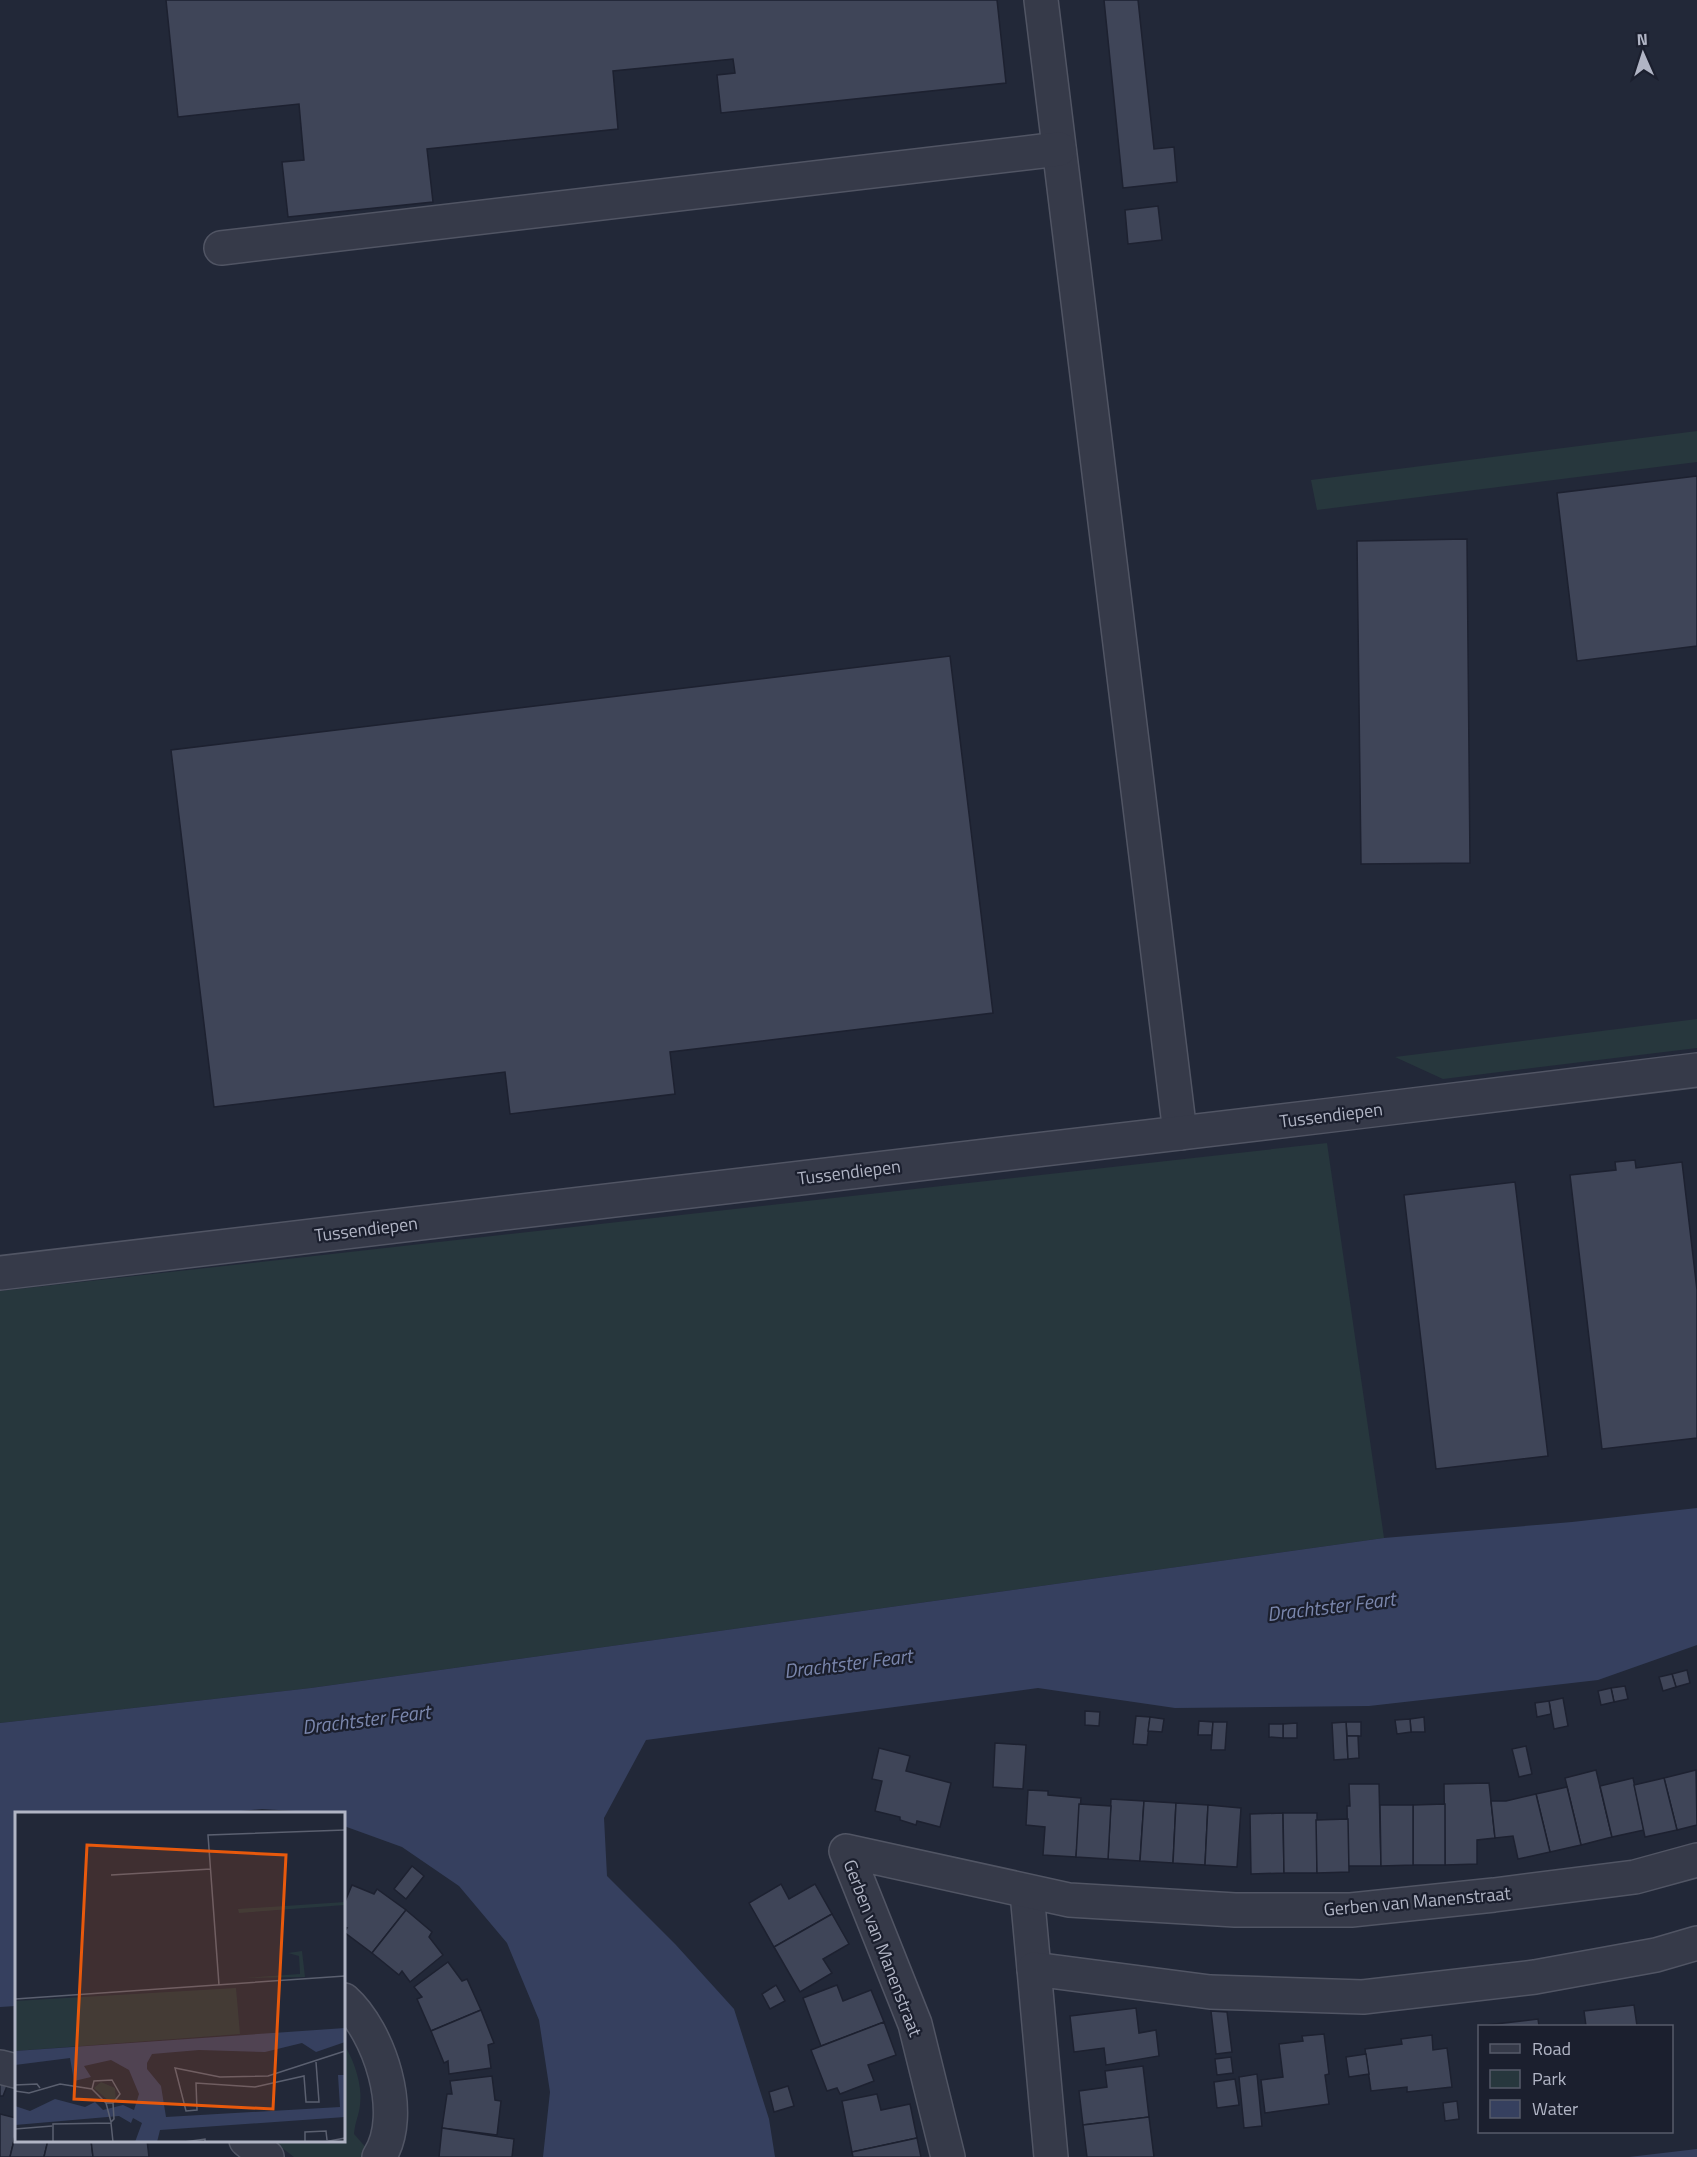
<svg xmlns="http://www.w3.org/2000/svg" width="1697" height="2157" font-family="'Titillium Web',sans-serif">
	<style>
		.green { fill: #27373d }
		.water { fill: #36405f }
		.building { fill: #3f4558; stroke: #1d2130; stroke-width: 1.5 }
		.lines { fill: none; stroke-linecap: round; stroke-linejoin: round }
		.minor-casing { stroke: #515564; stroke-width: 36 }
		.minor { stroke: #363a49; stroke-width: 33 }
		.labels { text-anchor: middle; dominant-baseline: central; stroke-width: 4.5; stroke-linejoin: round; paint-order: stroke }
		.street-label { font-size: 18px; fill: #b1b5c5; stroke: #1b1f2e }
		.water-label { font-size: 20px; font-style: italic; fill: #7a86ac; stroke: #1b1f2e }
		.inset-road { fill: none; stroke: #5b6070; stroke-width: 1.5 }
		.view { fill: #e8590c; fill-opacity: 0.15; stroke: #e8590c; stroke-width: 3 }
		.inset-edge { fill: none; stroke: #b1b5c5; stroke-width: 3 }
	</style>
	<rect width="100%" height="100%" fill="#222838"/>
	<g class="green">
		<polygon points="1697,431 1697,462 1317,510 1311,480"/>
		<polygon points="1697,1019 1697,1048 1443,1079 1395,1057"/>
		<polygon points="1327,1143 1384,1538 311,1688 0,1723 0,1291"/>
		<path d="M344,2045c10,14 19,42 16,60 -1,10 -5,17 -6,29l14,16 -7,7h-67l-21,-16 71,-1z"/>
	</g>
	<g class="water">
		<polygon points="1697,1508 1697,1645 1598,1680 1369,1706 1175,1708 1038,1688 646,1740 604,1818 607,1876 676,1945 734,2009 769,2119 775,2157 543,2157 550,2092 539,2020 507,1943 459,1886 402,1847 344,1826 344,1814 262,1809 212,1814 16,1814 16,2006 0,2007 0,1723 311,1688 1384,1538 1572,1522"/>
		<polygon points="1697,2149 1697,2157 1629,2157"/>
	</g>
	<g class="building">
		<polygon points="166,0 997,0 1006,83 721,113 717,75 735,73 733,59 613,71 618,129 427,149 433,202 288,217 282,162 304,160 299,104 178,117"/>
		<polygon points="1104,0 1138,0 1154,149 1174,147 1177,182 1123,188"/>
		<polygon points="1158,206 1162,240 1128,244 1125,210"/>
		<polygon points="1697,476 1697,646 1577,661 1557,493"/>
		<polygon points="1467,539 1470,863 1361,864 1357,541"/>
		<polygon points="950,656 993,1013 670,1052 675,1094 510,1114 505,1072 214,1107 171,750"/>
		<polygon points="1635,1160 1636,1168 1682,1162 1697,1290 1697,1438 1602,1449 1570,1175 1616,1170 1615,1162"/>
		<polygon points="1515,1182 1548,1456 1436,1469 1404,1195"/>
		<polygon points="1687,1670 1690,1683 1676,1687 1672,1674"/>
		<polygon points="1672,1674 1676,1687 1663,1691 1659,1677"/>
		<polygon points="1625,1686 1628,1699 1614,1702 1611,1688"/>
		<polygon points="1611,1688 1614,1702 1601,1705 1598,1691"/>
		<polygon points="1563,1698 1568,1726 1554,1729 1549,1701"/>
		<polygon points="1549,1701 1551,1714 1537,1717 1535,1703"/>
		<polygon points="1085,1711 1100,1712 1099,1726 1085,1725"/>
		<polygon points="1136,1716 1150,1717 1147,1745 1133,1744"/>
		<polygon points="1150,1717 1164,1719 1162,1732 1148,1731"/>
		<polygon points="1424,1717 1425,1732 1411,1732 1410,1719"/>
		<polygon points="1410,1719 1411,1732 1397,1734 1395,1720"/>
		<polygon points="1199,1721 1213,1722 1212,1735 1198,1735"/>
		<polygon points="1213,1722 1227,1722 1225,1750 1211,1750"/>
		<polygon points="1346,1722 1361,1722 1361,1736 1347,1736"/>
		<polygon points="1346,1722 1348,1759 1334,1760 1332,1723"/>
		<polygon points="1297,1723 1297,1738 1283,1738 1283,1724"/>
		<polygon points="1269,1724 1283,1724 1283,1738 1269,1737"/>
		<polygon points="1347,1736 1358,1736 1359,1758 1348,1759"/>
		<polygon points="995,1743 1026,1745 1023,1789 993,1787"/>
		<polygon points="1526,1746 1532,1774 1519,1777 1512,1749"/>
		<polygon points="879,1748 910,1756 906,1771 951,1783 940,1827 917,1821 916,1825 900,1820 900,1817 875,1811 882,1781 872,1779"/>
		<polygon points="1596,1770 1612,1837 1581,1845 1565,1778"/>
		<polygon points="1696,1770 1697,1825 1677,1830 1664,1778"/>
		<polygon points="1633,1778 1644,1830 1612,1837 1600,1786"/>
		<polygon points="1664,1778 1677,1830 1645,1837 1634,1785"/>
		<polygon points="1489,1783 1495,1838 1477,1840 1477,1864 1445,1865 1444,1784"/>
		<polygon points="1349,1784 1379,1784 1381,1866 1348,1866 1347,1806 1350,1806"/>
		<polygon points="1567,1787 1581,1845 1550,1852 1536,1794"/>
		<polygon points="1028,1790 1048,1791 1048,1795 1081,1798 1076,1857 1043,1855 1045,1827 1026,1825"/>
		<polygon points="1536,1794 1550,1852 1518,1859 1513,1836 1495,1838 1491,1801 1506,1801"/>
		<polygon points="1111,1799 1144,1801 1140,1861 1108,1859"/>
		<polygon points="1144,1801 1176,1803 1173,1863 1140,1861"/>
		<polygon points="1176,1803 1208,1805 1205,1865 1173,1863"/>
		<polygon points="1079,1804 1111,1806 1108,1859 1076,1857"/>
		<polygon points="1445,1804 1445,1865 1413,1865 1413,1805"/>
		<polygon points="1208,1805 1241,1808 1237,1867 1205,1865"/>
		<polygon points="1380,1805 1413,1805 1413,1865 1381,1866"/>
		<polygon points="1283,1813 1284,1873 1251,1874 1250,1814"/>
		<polygon points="1283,1813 1317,1813 1317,1873 1284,1873"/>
		<polygon points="1348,1819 1349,1872 1317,1873 1316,1820"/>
		<polygon points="412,1866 424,1876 406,1899 394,1889"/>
		<polygon points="781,1884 789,1899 815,1884 832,1914 774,1947 749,1903"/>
		<polygon points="352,1885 374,1894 377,1889 406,1910 372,1953 344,1932 347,1928 344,1927 344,1904"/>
		<polygon points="406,1910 432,1932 429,1937 443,1955 410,1982 402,1971 399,1975 372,1953"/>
		<polygon points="832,1914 849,1944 823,1959 832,1973 800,1992 774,1947"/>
		<polygon points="448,1962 462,1981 467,1979 481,2010 431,2031 417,1999 422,1997 414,1987"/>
		<polygon points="776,1985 785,2001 770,2009 762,1994"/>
		<polygon points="837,1985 843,2001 871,1990 884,2022 821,2046 803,1998"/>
		<polygon points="1634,2005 1637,2026 1586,2026 1584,2011"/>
		<polygon points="1136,2008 1139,2033 1156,2030 1159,2056 1106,2065 1104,2048 1074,2052 1070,2016"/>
		<polygon points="481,2010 494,2043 488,2045 491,2068 449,2074 448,2061 444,2063 431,2031"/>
		<polygon points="1211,2011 1227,2012 1232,2052 1216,2054"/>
		<polygon points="1538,2019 1539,2026 1480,2026 1480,2039 1478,2026"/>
		<polygon points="884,2022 896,2055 868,2065 874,2081 840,2094 837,2088 827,2091 811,2050"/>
		<polygon points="1324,2034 1329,2074 1325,2075 1329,2104 1265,2113 1261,2080 1283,2077 1279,2044 1303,2041 1302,2036"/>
		<polygon points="1432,2035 1433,2050 1447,2048 1452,2087 1407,2092 1407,2087 1371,2091 1365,2049 1402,2044 1401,2039"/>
		<polygon points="1366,2054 1369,2074 1349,2077 1346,2057"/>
		<polygon points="1231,2057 1233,2073 1217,2075 1215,2059"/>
		<polygon points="1143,2066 1149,2117 1083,2125 1079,2091 1107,2087 1105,2071"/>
		<polygon points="1257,2074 1262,2126 1244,2128 1239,2077"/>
		<polygon points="492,2076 495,2100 501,2101 497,2135 442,2128 447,2094 452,2094 450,2081"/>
		<polygon points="1235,2079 1239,2105 1217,2108 1214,2082"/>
		<polygon points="0,2083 7,2086 3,2096 0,2096"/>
		<polygon points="788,2086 794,2106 774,2112 769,2092"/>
		<polygon points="877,2094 881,2110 910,2104 917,2138 852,2152 842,2101"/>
		<polygon points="1457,2101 1459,2119 1445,2121 1443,2103"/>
		<polygon points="0,2114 16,2118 16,2132 10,2157 0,2157"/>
		<polygon points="1149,2117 1154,2157 1087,2157 1083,2125"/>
		<polygon points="442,2128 514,2139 512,2157 439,2157"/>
		<polygon points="16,2132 16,2140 48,2140 44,2157 10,2157"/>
		<polygon points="917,2138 921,2157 853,2157 852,2152"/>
		<polygon points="48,2140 91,2140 93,2157 44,2157"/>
		<polygon points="91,2140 147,2140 149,2157 93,2157"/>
	</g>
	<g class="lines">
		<g class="minor-casing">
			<g id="minor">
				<polyline points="1041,0 1180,1133"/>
				<polyline points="221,248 1059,149"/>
				<polyline points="0,1273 1340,1114 1697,1070"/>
				<polyline points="1027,1893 1034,1969"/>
				<path d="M344,2000c35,31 63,114 35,157"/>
				<polyline points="0,2067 16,2071"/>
				<polyline points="246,2140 267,2157"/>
				<polyline points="948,2157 915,2024 846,1851 1069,1900 1235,1910 1351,1910 1494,1895 1635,1877 1697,1860"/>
				<polyline points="1051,2157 1034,1969 1210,1992 1363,1997 1535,1977 1656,1955 1697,1943"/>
			</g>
		</g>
		<use href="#minor" class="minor"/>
	</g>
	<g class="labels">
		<g class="street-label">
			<text transform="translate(1331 1115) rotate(-7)">Tussendiepen</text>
			<text transform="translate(849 1172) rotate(-7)">Tussendiepen</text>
			<text transform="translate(366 1229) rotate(-7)">Tussendiepen</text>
			<text transform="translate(1417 1901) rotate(-5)">Gerben van Manenstraat</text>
			<text transform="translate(883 1948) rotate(69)">Gerben van Manenstraat</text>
		</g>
		<g class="water-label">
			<text transform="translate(1331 1606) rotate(-7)">Drachtster Feart</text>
			<text transform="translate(848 1663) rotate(-7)">Drachtster Feart</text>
			<text transform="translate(366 1719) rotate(-7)">Drachtster Feart</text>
		</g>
	</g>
	<g transform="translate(15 1812)">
		<rect width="330" height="330" fill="#222838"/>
		<path d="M330,90v3l-106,8 -1,-4zM287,139l3,26 -61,1 56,-4 -1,-18 -11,-3zM221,176l4,46 -225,17v-50zM86,270l14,6 1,13h-7l-15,-13z" fill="#27373d"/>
		<path d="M330,216v14l-29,10 -14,-9 -37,9 -66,-2 -47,4 -5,9v6l14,17 5,31 174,-10 -2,-32h7v42l-185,13 -3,12h-22l7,-19 -9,-5 -2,5 -12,-7 -104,9v-19l15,5 25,-12 30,8 10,-5 8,8 20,-5 11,5 5,-16 -10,-24 -18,-10 -27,6 7,11 -17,4 -4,-23 -55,7v-14z" fill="#36405f"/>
		<path class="inset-road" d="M96,63l100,-6M204,173l-11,-150 137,-5M0,187l330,-23M301,250l3,40h-13l-2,-26 -49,11 -59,-4 1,27 -11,1 -11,-43 45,9 48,-1 77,-25M0,273l22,-1 3,4M77,277l2,-8 18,-1 8,14 -7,9M0,279l14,2 31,-9 32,5 14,14h7M91,291l5,19 3,-3 -1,-16M0,317l37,-3M290,329v-9l21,-1 1,9M38,330v-18l58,-1 2,19M169,330l21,-3v3M309,330l21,-4"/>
		<path class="view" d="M72,33l199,10 -13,254 -199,-10z"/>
		<rect width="330" height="330" class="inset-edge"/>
	</g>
	<rect x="1478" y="2025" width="195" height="108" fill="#1b1f2e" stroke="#575b6a" stroke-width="1.5"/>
	<rect x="1490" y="2044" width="30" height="9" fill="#363a49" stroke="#575b6a" stroke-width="1.5"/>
	<text x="1532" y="2055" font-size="18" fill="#b1b5c5">Road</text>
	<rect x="1490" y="2070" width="30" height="18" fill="#27373d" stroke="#575b6a" stroke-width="1.5"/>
	<text x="1532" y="2085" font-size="18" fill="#b1b5c5">Park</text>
	<rect x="1490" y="2100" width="30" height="18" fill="#36405f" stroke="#575b6a" stroke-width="1.5"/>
	<text x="1532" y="2115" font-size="18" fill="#b1b5c5">Water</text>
	<g transform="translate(1643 54) rotate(357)" stroke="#1b1f2e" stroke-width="4.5" paint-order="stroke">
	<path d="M0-4.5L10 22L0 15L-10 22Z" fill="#b1b5c5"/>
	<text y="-9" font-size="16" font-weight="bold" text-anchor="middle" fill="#b1b5c5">N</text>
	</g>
</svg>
